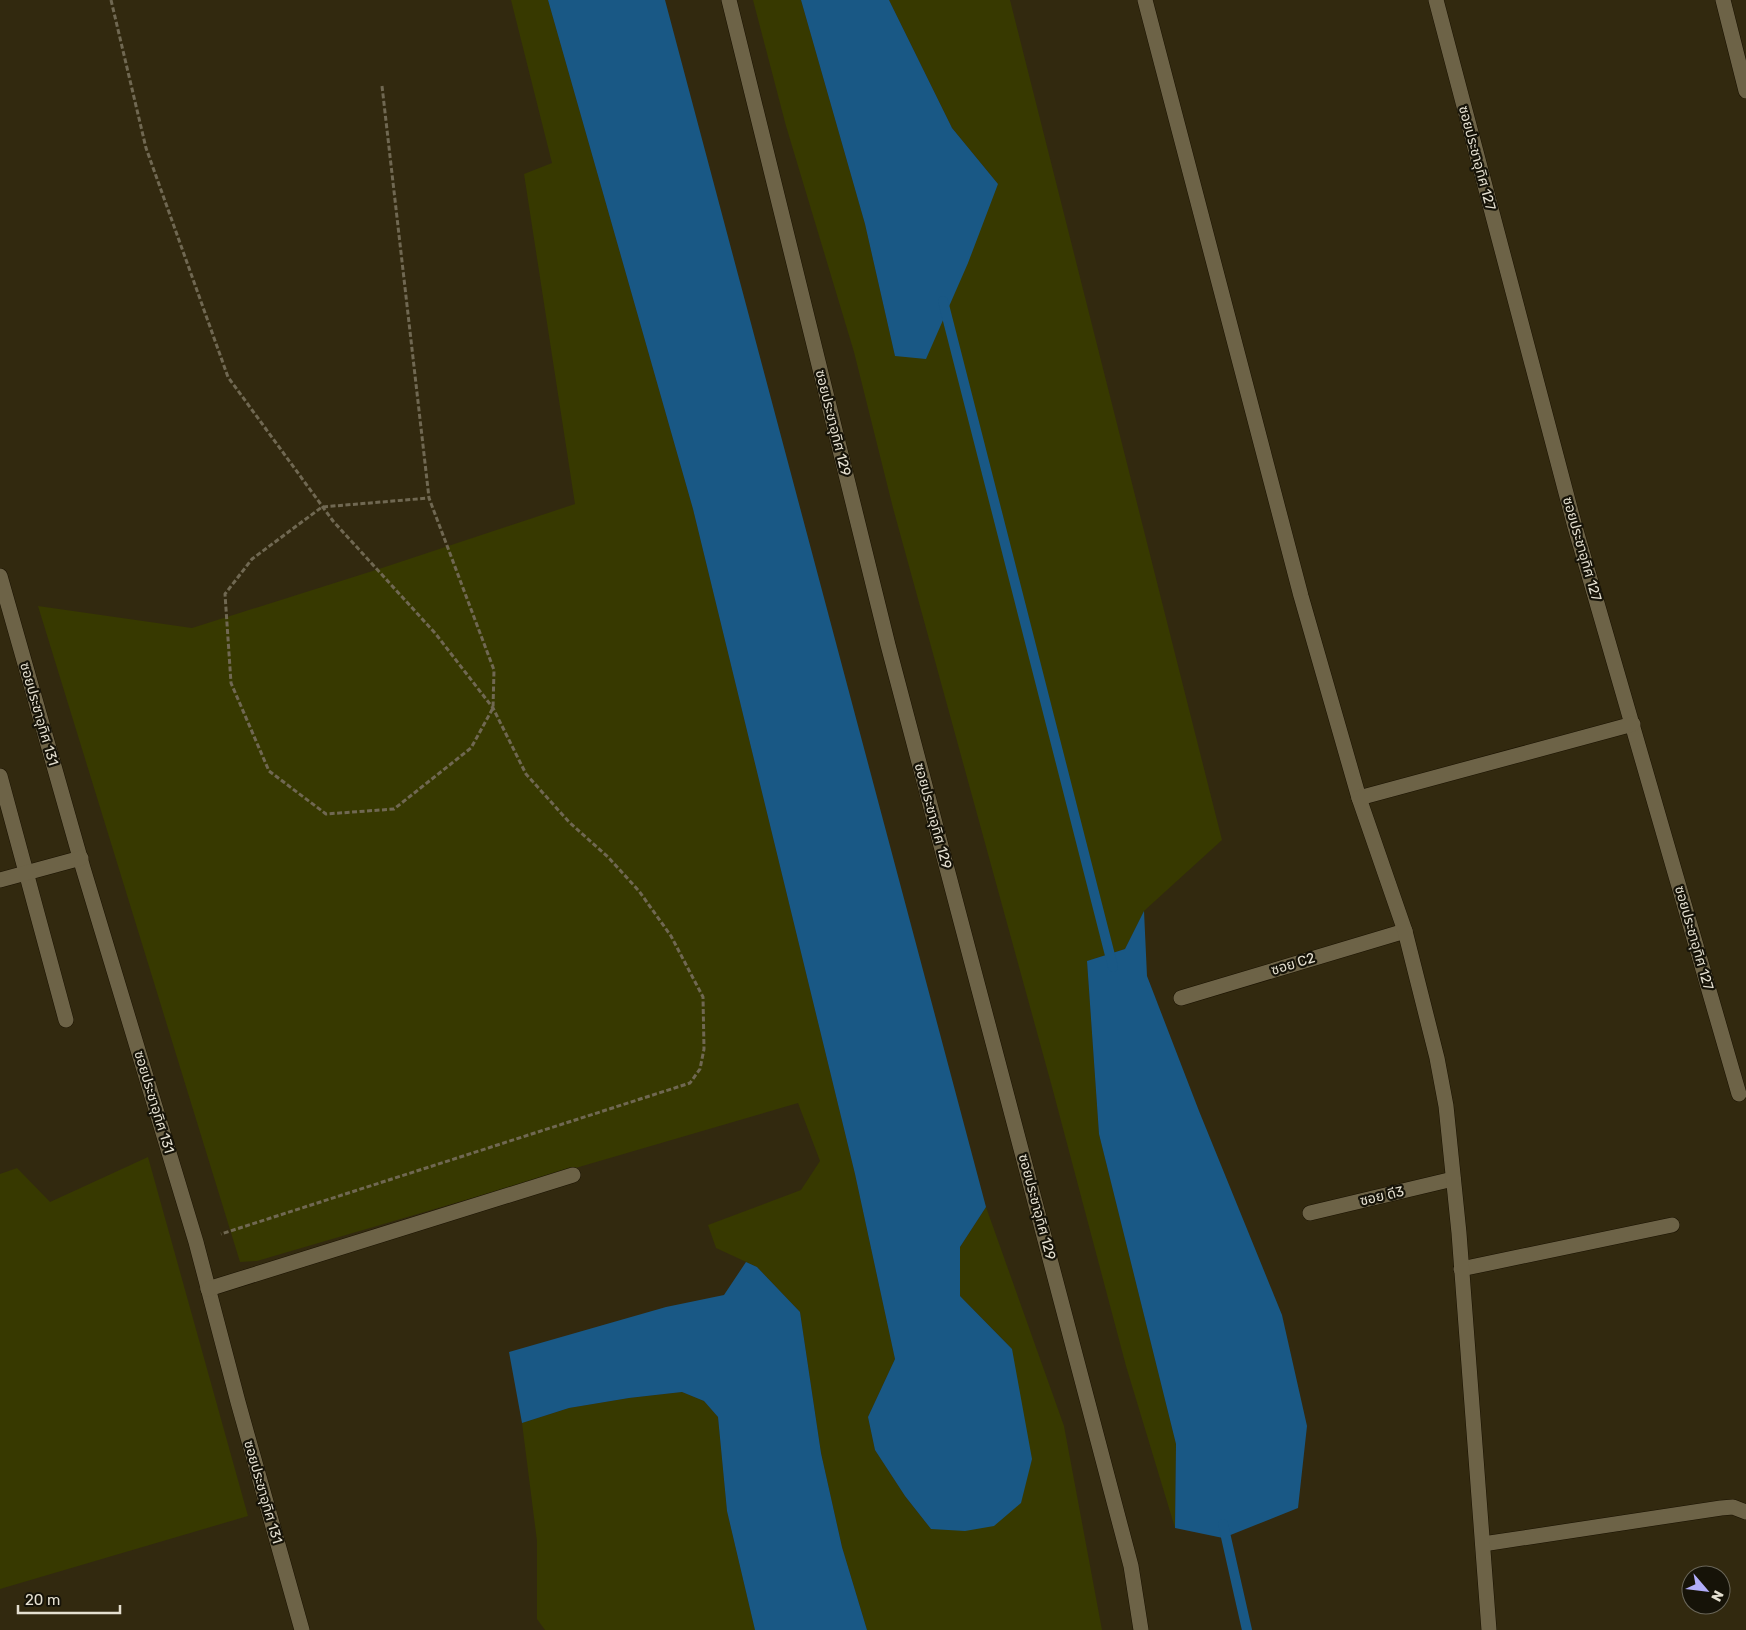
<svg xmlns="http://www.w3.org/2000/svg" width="1746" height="1630" font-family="Rubik,'Noto Sans Thai',sans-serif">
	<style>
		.green { fill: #373900 }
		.water { fill: #195885 }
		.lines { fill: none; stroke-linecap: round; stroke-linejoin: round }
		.stream { stroke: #195885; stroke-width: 10 }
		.service-casing { stroke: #1a1200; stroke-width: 16 }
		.minor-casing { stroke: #1a1200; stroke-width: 16 }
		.path { stroke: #706852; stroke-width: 3; stroke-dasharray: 5 2.5; stroke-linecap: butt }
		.service { stroke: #6d6347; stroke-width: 15 }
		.minor { stroke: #6d6347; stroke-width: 15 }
		.labels { text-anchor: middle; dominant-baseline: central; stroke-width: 4.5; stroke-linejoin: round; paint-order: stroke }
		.street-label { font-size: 14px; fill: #e5e0d1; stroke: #161308 }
	</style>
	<rect width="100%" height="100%" fill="#32290f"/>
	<g class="green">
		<polygon points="511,0 548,0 693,509 855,1174 895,1359 868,1417 875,1450 905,1496 931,1529 1012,1349 960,1296 960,1247 986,1207 1064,1426 1102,1630 867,1630 842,1547 821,1453 800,1312 757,1267 716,1248 708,1225 801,1190 820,1161 798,1103 257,1261 240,1262 38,606 192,628 382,568 575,504 524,174 552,163"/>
		<polygon points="753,0 801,0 865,224 895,356 998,184 952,128 889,0 1010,0 1222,840 1144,911 1125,949 1087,961 1099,1134 1176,1444 1175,1528 1126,1366 1052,1087 893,508 854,352 786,126"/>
		<polygon points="148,1157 248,1516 0,1589 0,1174 17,1168 50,1202"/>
		<polygon points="682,1392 704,1401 718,1417 727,1511 755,1630 545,1630 537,1619 537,1541 522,1423 569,1408 629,1398"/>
	</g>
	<g class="water">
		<polygon points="548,0 665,0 986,1207 960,1247 960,1296 1012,1349 1032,1459 1021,1503 994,1526 965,1531 931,1529 905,1496 875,1450 868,1417 895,1359 855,1174 693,509"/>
		<polygon points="801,0 889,0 952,128 998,184 968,263 926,359 895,356 865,224"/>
		<polygon points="1144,911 1147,976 1199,1111 1282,1315 1307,1426 1298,1508 1223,1538 1175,1528 1176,1444 1099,1134 1087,961 1125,949"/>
		<polygon points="746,1262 757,1267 800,1312 821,1453 842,1547 867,1630 755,1630 727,1511 718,1417 704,1401 682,1392 629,1398 569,1408 522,1423 509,1352 666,1307 724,1295"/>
	</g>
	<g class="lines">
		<g class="stream">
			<polyline points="943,301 1113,967"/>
			<polyline points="1223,1524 1247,1630"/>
		</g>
		<g class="service-casing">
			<polyline id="service" points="0,776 66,1020"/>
		</g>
		<g class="minor-casing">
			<g id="minor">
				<polyline points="729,0 888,645 1131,1566 1141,1630"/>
				<polyline points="1145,0 1301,596 1359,798"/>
				<polyline points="1436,0 1575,527 1739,1094"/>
				<polyline points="1723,0 1746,91"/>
				<polyline points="0,576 83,868 196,1242 238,1402 302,1630"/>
				<polyline points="0,880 81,858"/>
				<polyline points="1181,998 1405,931"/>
				<polyline points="1310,1213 1453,1179"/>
				<polyline points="1461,1269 1672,1225"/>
				<polyline points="208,1289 573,1175"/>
				<polyline points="1483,1544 1721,1508 1733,1507 1746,1512"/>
				<polyline points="1489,1630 1459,1233 1446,1106 1437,1058 1405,931 1359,798 1633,724"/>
			</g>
		</g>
		<g class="path">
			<polyline points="111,0 146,148 228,377 333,521 435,633 493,708 526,774 569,822 608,857 639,891 671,936 703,997 704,1049 700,1069 690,1083 221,1234"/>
			<polyline points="382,86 429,498 494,670 493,708 471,748 394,809 326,814 269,771 231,683 225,594 252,559 322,507 429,498"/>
		</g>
		<use href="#service" class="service"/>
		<use href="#minor" class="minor"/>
	</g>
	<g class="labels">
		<g class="street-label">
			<text transform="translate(1477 158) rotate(75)">ซอยประชาอุทิศ 127</text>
			<text transform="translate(833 423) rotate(76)">ซอยประชาอุทิศ 129</text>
			<text transform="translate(1582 549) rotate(74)">ซอยประชาอุทิศ 127</text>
			<text transform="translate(39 714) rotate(74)">ซอยประชาอุทิศ 131</text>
			<text transform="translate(933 816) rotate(75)">ซอยประชาอุทิศ 129</text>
			<text transform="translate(1694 938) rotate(74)">ซอยประชาอุทิศ 127</text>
			<text transform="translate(1293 964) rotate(-17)">ซอย C2</text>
			<text transform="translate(154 1102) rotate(73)">ซอยประชาอุทิศ 131</text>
			<text transform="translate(1382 1196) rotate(-13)">ซอย ดี3</text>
			<text transform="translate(1037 1207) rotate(75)">ซอยประชาอุทิศ 129</text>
			<text transform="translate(263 1492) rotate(74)">ซอยประชาอุทิศ 131</text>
		</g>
	</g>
	<g transform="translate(1706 1590) rotate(118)"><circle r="24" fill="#161308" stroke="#696558"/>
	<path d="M0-4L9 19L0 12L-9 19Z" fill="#b1adfa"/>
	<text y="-8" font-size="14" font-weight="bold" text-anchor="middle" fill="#e5e0d1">N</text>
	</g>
	<path d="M18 1605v8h102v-8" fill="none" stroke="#e5e0d1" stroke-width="2.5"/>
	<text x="25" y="1605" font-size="15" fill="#e5e0d1" stroke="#161308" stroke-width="4" paint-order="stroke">20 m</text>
</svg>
